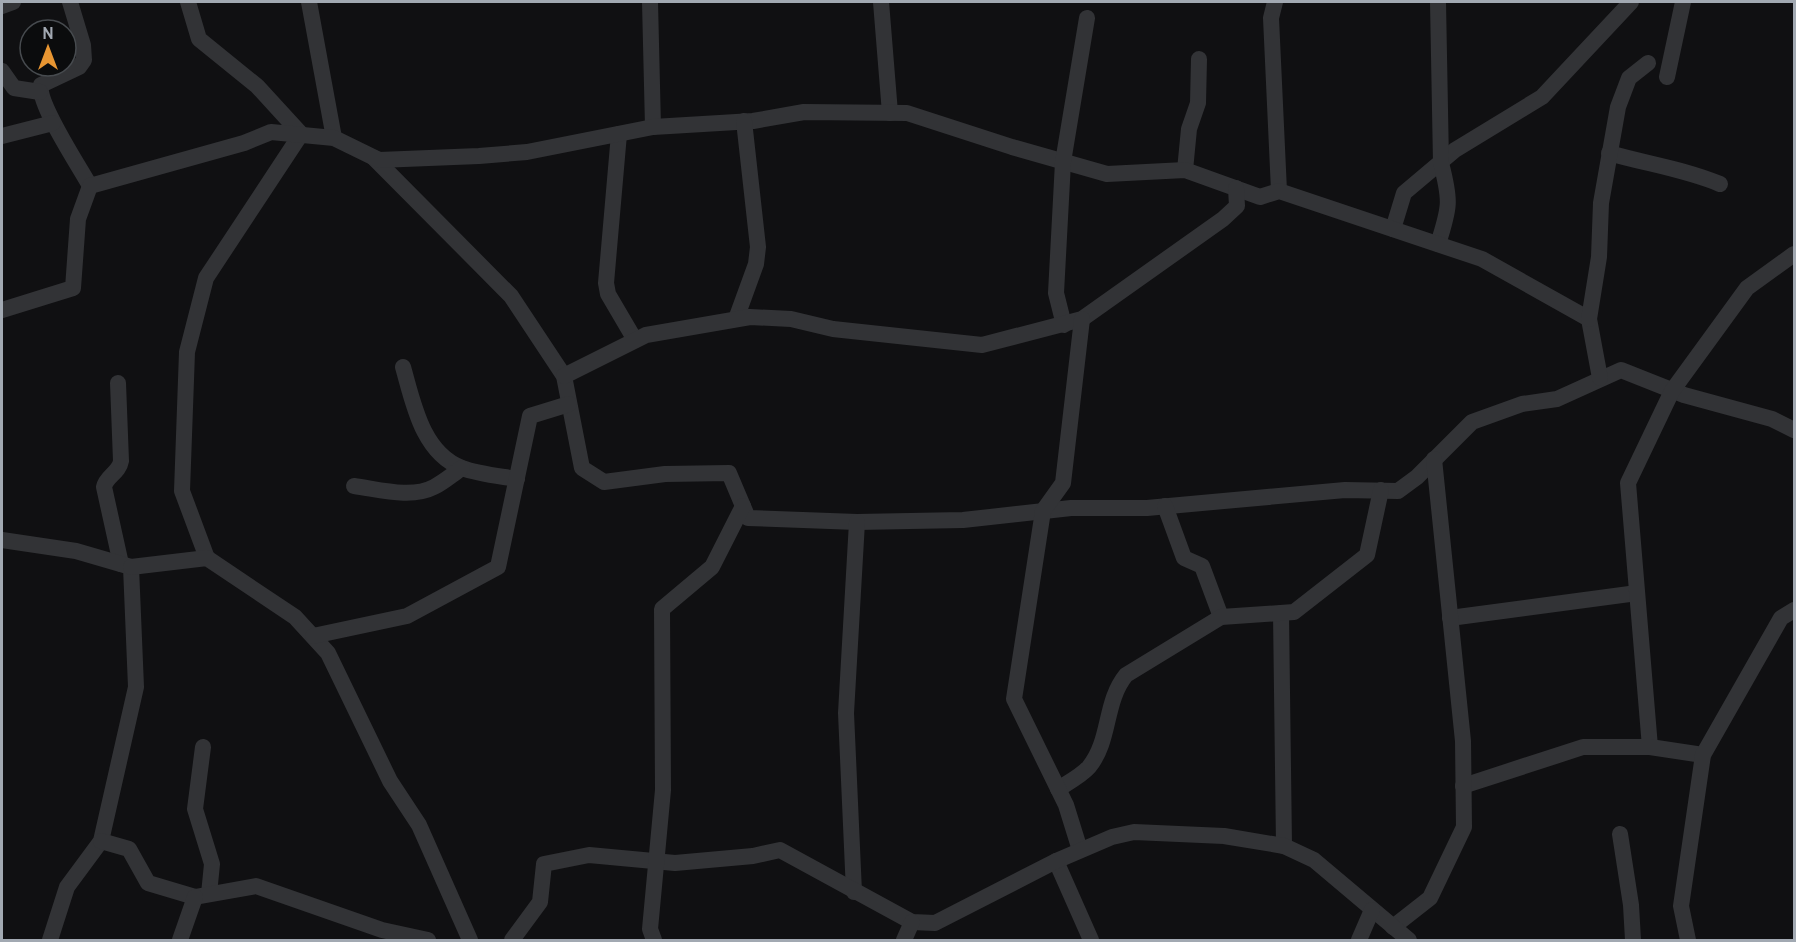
<svg xmlns="http://www.w3.org/2000/svg" width="1796" height="942" font-family="Overpass,sans-serif">
	<style>
		.lines { fill: none; stroke-linecap: round; stroke-linejoin: round }
		.minor { stroke: #323336; stroke-width: 16 }
	</style>
	<rect width="100%" height="100%" fill="#101012"/>
	<g class="lines">
		<g class="minor">
			<path d="M70,2l13,43 1,15 -5,7 -38,18c-4,18 38,81 49,101"/>
			<polyline points="188,2 199,39 257,86 301,134 206,278 187,352 182,491 207,558"/>
			<polyline points="309,2 334,138"/>
			<polyline points="650,2 653,127"/>
			<polyline points="881,2 890,113"/>
			<polyline points="1275,2 1271,18 1279,191"/>
			<polyline points="2,6 13,2"/>
			<polyline points="2,71 14,88 40,92"/>
			<polyline points="1667,77 1683,2"/>
			<polyline points="619,134 606,283 608,294 635,340"/>
			<polyline points="2,136 53,123"/>
			<path d="M1609,153c38,11 75,16 111,31"/>
			<polyline points="374,158 511,296 564,376 582,468 604,482 665,474 729,473 748,518 857,522 963,520 1071,508 1147,508 1345,490 1398,491 1417,477 1472,422 1522,404 1557,399 1621,370 1684,395 1772,419 1794,430"/>
			<polyline points="1185,170 1189,129 1198,103 1199,59"/>
			<polyline points="1393,229 1404,193 1455,150 1542,97 1631,2"/>
			<path d="M1438,244c12,-37 13,-43 3,-81l-3,-161"/>
			<polyline points="2,310 73,288 78,219 90,186 244,143 271,132 334,138 379,160 479,156 527,152 653,127 753,121 804,112 907,113 1012,147 1107,174 1185,170 1260,197 1279,191 1482,259 1589,319 1600,378"/>
			<polyline points="736,319 756,264 758,247 744,121"/>
			<polyline points="1589,319 1599,257 1601,203 1618,107 1629,78 1648,63"/>
			<polyline points="1064,325 1056,293 1063,162 1087,18"/>
			<path d="M403,367c10,35 19,86 59,101 16,6 37,8 55,11"/>
			<polyline points="564,376 646,335 750,317 791,319 833,329 982,345 1082,319 1223,219 1237,206 1236,188"/>
			<path d="M118,383l3,78c-2,12 -15,15 -17,26l17,77"/>
			<path d="M354,486c24,3 57,13 80,1 10,-5 19,-13 28,-19"/>
			<polyline points="1165,506 1184,558 1202,566 1221,617"/>
			<polyline points="2,540 76,551 131,567 136,687 101,841 67,887 50,940"/>
			<polyline points="131,567 207,558 295,617 328,653 390,781 419,825 470,940"/>
			<polyline points="1281,613 1284,846"/>
			<polyline points="1450,618 1637,593"/>
			<polyline points="313,636 407,616 498,567 530,416 569,404"/>
			<polyline points="203,747 195,809 212,864 209,894"/>
			<polyline points="1650,747 1628,483 1672,391 1747,288 1794,254"/>
			<polyline points="1463,786 1583,747 1650,747 1703,755"/>
			<path d="M1058,789c11,-7 23,-13 31,-22 22,-27 15,-65 37,-92l95,-58 73,-5 73,-57 14,-65"/>
			<polyline points="1620,834 1631,905 1633,940"/>
			<polyline points="101,841 129,849 148,883 195,897 256,886 382,930 428,940"/>
			<polyline points="1080,850 1066,805 1014,699 1043,511 1063,483 1082,319"/>
			<polyline points="1056,861 1091,940"/>
			<polyline points="854,892 846,713 857,522"/>
			<polyline points="1393,927 1430,898 1464,827 1463,741 1434,459"/>
			<polyline points="180,940 195,897"/>
			<polyline points="512,940 540,902 544,864 589,855 675,863 753,856 780,850 912,922 935,923 1056,861 1112,837 1134,832 1224,836 1284,846 1314,860 1409,940"/>
			<polyline points="654,940 650,929 663,790 662,609 712,567 743,506"/>
			<polyline points="904,940 912,922"/>
			<polyline points="1359,940 1372,910"/>
			<polyline points="1688,940 1681,906 1703,755 1781,618 1794,610"/>
		</g>
	</g>
	<rect width="1796" height="942" fill="none" stroke="#a2a9b2" stroke-width="6"/>
	<g transform="translate(48 48)"><circle r="28" fill="#0b0c0d" stroke="#474b4f" stroke-width="1.5"/>
	<path d="M0-4.5L10 22L0 15L-10 22Z" fill="#e89632"/>
	<text y="-9" font-size="16" font-weight="bold" text-anchor="middle" fill="#a2a9b2">N</text>
	</g>
</svg>
